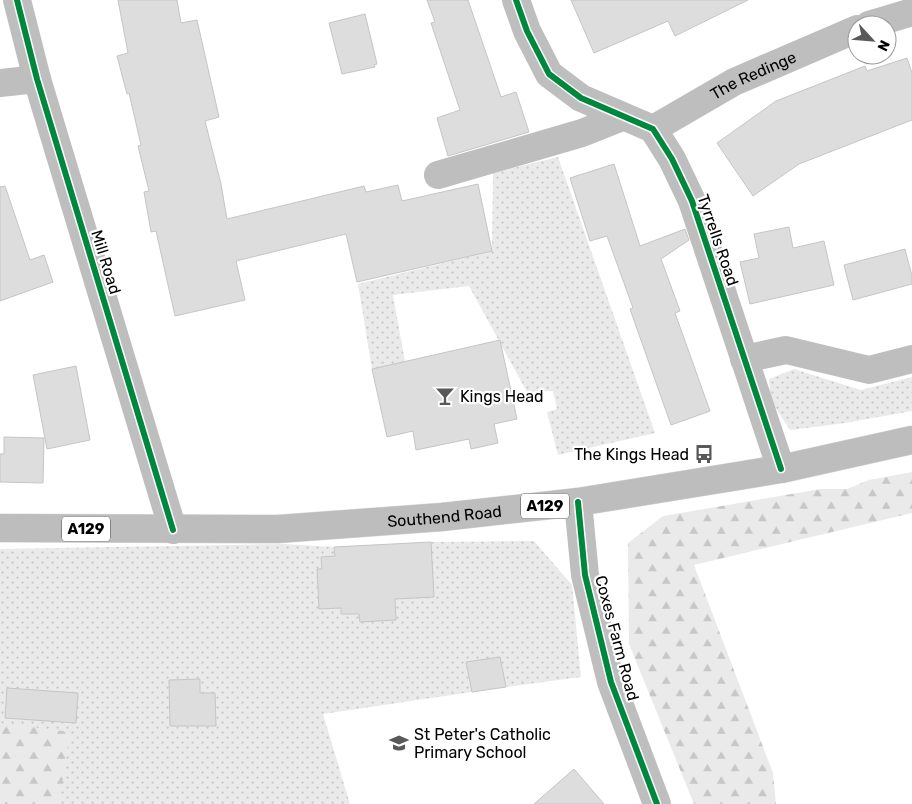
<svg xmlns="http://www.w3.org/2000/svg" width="912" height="804" font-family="Rubik,sans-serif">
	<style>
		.grass { fill: url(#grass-dots) }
		.forest { fill: url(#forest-firs) }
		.building { fill: #ddd; stroke: #c5c5c5 }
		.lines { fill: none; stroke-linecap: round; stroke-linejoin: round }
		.major-casing { stroke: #dbdbdb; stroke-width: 29 }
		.minor { stroke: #bebebe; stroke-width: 28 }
		.major { stroke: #bdbdbd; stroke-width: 28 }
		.cycleway-casing { stroke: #fff; stroke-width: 9 }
		.cycleway { stroke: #00873e; stroke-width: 6 }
		.labels { text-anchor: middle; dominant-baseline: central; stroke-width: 4.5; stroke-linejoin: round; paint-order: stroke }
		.shield { fill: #fff; stroke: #4c4c4c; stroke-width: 1 }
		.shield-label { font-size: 15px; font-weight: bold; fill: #000 }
		.street-label { font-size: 16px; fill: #000; stroke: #fff }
		.poi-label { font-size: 16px; fill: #000; stroke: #fff; text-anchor: start }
	</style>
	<defs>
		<pattern id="grass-dots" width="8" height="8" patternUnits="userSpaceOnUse" patternTransform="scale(1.25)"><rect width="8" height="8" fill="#eaeaea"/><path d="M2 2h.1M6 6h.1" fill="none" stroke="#c7c7c7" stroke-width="1.8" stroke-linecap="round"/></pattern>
		<pattern id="forest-firs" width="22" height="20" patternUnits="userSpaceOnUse" patternTransform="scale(1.25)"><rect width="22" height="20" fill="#eaeaea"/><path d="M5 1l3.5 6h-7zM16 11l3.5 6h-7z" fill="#c7c7c7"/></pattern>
	</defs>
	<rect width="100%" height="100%" fill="#fff"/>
	<g class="grass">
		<polygon points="558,157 655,433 558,455 547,412 557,409 553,391 527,392 469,286 393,295 405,362 372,369 358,284 492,251 493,173"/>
		<polygon points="794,369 861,390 912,377 912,411 845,423 790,430 771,401 769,379"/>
		<polygon points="534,541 572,585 581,677 506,687 323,714 350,804 0,804 0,549 284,544 334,547 431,542"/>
	</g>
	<g class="forest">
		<polygon points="912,472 912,513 694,565 773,773 776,804 694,804 629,644 628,543 663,516 821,489 847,489 869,480"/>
		<polygon points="0,723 70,732 59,804 0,804"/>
	</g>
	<g class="building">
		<polygon points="118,0 177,0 181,23 197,20 219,117 205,121 221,184 227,219 364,186 366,192 398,185 402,201 478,184 492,251 357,282 346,234 236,261 245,300 175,316 156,231 151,232 144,192 149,191 138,146 141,145 129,93 127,94 117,56 128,53"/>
		<polygon points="427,0 468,0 501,97 516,92 529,132 448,156 437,118 460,110 431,23 435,22"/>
		<polygon points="571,0 748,0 675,36 668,21 594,53"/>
		<polygon points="365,14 377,64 374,65 375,67 342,74 329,23"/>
		<polygon points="907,58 912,73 912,120 799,164 753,196 717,143 776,101 865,66 867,71"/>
		<polygon points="614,164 640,246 685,229 689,240 661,259 680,311 675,313 710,411 671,425 630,309 633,308 607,236 590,241 570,178"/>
		<polygon points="5,186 30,260 44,255 53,282 0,301 0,187"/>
		<polygon points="789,227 793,248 824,241 834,285 750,304 740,262 759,258 754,234"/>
		<polygon points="905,249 912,276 912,284 853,300 844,265"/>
		<polygon points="500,340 517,419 494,424 498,443 471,449 469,439 416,450 413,431 387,437 372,369"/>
		<polygon points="76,366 90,440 47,449 33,375"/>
		<polygon points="4,437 44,438 43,483 0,482 0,454 4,454"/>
		<polygon points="431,542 434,597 395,599 396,620 360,622 359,614 341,614 341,608 319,609 317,569 322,569 321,557 335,556 334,547"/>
		<polygon points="500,657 506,687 472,692 466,662"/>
		<polygon points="200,679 200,693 215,693 216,726 170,726 169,680"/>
		<polygon points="7,688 78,693 76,723 5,718"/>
		<polygon points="574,769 604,804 534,804"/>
	</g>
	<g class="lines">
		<g class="major-casing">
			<g id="major">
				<path id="s2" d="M0,528l278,1 164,-12 136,-15 203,-33 131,-29"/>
			</g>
		</g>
		<g class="minor">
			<polyline points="17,0 37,79 173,530"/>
			<polyline points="516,0 527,31 549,74 581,98 653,129 672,159 692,201 781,469"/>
			<polyline points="869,25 912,12"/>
			<polyline points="0,83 37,79"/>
			<path id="s1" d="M653,129l81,-47 123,-53"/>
			<polyline points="438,175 582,133 622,117"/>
			<polyline points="744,359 786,350 869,370 912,359"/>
			<polyline points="578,502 585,575 611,682 657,804"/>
		</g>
		<use href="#major" class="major"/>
		<g class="cycleway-casing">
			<g id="cycleway">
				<polyline points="17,0 37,79 173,530"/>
				<polyline points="516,0 527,31 549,74 581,98 653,129 672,159 692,201 781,469"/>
				<polyline points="578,502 585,575 611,682 657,804"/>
			</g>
		</g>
		<use href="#cycleway" class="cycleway"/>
	</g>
	<defs>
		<g id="bar-bare" transform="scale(1.5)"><path d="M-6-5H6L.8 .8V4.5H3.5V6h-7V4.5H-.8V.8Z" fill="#595959" stroke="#fff" stroke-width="2.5" paint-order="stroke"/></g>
		<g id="bus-bare" transform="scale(1.5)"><path d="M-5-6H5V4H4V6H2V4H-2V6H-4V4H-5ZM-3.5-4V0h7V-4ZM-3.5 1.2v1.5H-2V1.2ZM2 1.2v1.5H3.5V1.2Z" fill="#595959" stroke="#fff" stroke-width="2.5" paint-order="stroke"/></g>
		<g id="school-bare" transform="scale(1.5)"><path d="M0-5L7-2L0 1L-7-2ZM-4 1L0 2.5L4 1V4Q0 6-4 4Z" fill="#595959" stroke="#fff" stroke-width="2.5" paint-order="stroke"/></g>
	</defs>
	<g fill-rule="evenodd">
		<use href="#bar-bare" x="445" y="396"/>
		<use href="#bus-bare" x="704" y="454"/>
		<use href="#school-bare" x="399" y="743"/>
	</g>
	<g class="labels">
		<g class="shield">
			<rect x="521" y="493.5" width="48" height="25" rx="4"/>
			<rect x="62" y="516.5" width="48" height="25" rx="4"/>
		</g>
		<g class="shield-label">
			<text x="545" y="506">A129</text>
			<text x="86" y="529">A129</text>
		</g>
		<g class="street-label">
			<text stroke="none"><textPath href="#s1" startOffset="114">The Redinge</textPath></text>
			<text transform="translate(718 240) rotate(71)">Tyrrells Road</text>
			<text transform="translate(106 262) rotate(73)">Mill Road</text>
			<text stroke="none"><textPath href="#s2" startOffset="445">Southend Road</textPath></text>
			<text transform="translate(617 638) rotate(75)">Coxes Farm Road</text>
		</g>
		<g class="poi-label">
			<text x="460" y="396">Kings Head</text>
			<text x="689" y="454" text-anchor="end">The Kings Head</text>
			<text x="414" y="734">St Peter's Catholic<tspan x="414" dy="18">Primary School</tspan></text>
		</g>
	</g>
	<g transform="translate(872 40) rotate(116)"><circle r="24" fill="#ffffff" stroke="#999999"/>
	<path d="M0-4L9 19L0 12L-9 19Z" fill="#595959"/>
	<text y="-8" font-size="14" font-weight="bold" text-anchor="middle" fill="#000000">N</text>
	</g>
</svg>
